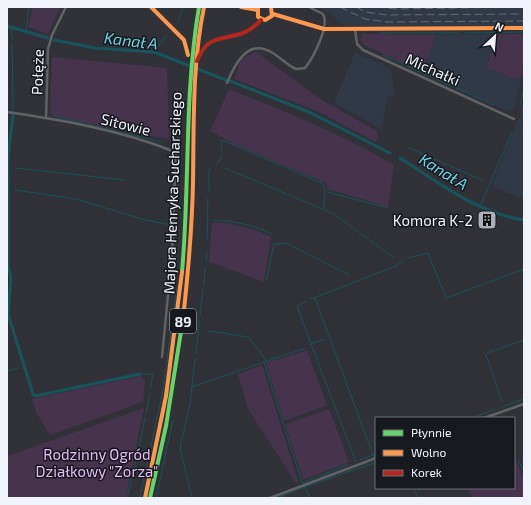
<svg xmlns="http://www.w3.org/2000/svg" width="531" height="505" font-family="'Exo 2',sans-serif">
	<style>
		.built { fill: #313947 }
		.green { fill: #46334c }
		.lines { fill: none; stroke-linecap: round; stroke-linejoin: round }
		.stream { stroke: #18545b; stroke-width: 1 }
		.canal { stroke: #18545b; stroke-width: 3 }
		.street { stroke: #606264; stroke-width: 2.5 }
		.fast { stroke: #63d668; stroke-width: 4 }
		.slow { stroke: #ff974d; stroke-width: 4 }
		.jam { stroke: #b3261e; stroke-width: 4 }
		.rail { stroke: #67696d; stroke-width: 1; stroke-dasharray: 8 4; stroke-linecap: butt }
		.labels { text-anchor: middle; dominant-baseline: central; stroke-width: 3; stroke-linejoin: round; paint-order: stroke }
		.shield { fill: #16191e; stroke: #afb2b8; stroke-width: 1 }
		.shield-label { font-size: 14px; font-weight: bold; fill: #f0f3fa }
		.street-label { font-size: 15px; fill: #f0f3fa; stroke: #16191e }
		.poi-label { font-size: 15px; fill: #f0f3fa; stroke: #16191e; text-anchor: end }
		.park-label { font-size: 15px; fill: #e9bcf7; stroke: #16191e }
		.water-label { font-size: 16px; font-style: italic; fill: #70d2df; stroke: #16191e }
	</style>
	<rect width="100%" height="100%" fill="#303238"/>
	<g class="built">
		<polygon points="319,7 524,7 524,26 369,27 366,24 364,26 345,25"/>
		<polygon points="498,34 486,68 516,80 517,77 521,79 515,108 508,111 422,72 436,35"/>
		<polygon points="355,52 391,69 395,98 388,96 381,129 334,103"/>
		<polygon points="524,97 524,199 492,186 519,117 524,119 520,115"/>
	</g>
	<g class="green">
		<polygon points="33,7 60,7 48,34 28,27"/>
		<polygon points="363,33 366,34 436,35 422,72 364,45 360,39"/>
		<polygon points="498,34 524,34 524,66 521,79 517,77 516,80 486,68"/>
		<polygon points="256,52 320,99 377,131 378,139 375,142 317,111 234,79 241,59"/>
		<polygon points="52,57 167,68 169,139 107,128 52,115 50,111"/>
		<path d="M229,89c57,23 112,45 165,76l-6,42 -60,-18 -2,-6 -90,-38 -26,-14z"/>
		<path d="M216,222c19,2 38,6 55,15l-7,45 -55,-20 3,-39z"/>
		<polygon points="307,350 327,405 284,421 266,363"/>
		<polygon points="262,365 298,481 296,483 248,409 238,374"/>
		<polygon points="141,376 145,381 143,402 50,435 37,414 32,399"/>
		<polygon points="144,408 126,498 7,498 7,456"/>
		<polygon points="329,409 349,462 303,480 285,424"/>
		<polygon points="515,459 524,478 524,498 473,498 468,488 514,488"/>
	</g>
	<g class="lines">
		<g class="stream">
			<polyline points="178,22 183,7"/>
			<polyline points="11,27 12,39"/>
			<polyline points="26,31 29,7"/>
			<polyline points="379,33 459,33"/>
			<polyline points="465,33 524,32"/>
			<polyline points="12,44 13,111"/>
			<polyline points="158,46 167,35"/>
			<polyline points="154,52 156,50"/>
			<polyline points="383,55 494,105"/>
			<polyline points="520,106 524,88"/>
			<polyline points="53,116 161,142"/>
			<polyline points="407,147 484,181"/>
			<polyline points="221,151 222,140 322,183 325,189 324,208"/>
			<polyline points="215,165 221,159 221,156"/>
			<polyline points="16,168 125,180"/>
			<polyline points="225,168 334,214 394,258"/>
			<polyline points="15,190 76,199 145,220 171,225"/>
			<polyline points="209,191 209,170 211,168"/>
			<polyline points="328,192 388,208"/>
			<polyline points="480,207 512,132"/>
			<path d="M214,220c20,1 40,5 58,14"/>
			<polyline points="207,239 208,197"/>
			<polyline points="408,258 428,253 446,298 524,269"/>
			<polyline points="206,261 207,252"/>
			<polyline points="266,281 274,244 286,243 349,275"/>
			<polyline points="204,284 205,267"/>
			<polyline points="315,298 373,455 376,454"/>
			<polyline points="311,299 396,266 403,260"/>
			<polyline points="307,301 297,306 311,344 324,339"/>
			<polyline points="200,315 203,289"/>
			<polyline points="311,344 356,462"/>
			<polyline points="487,353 524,340"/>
			<polyline points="196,354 199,320"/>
			<polyline points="486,355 502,401"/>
			<polyline points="267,361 306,348"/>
			<polyline points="264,362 302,483 347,465"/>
			<polyline points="7,371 18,368"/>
			<polyline points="140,374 153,374 150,389"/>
			<polyline points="192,387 267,361 248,337 209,331"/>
			<polyline points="501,407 524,399"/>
			<polyline points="146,413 150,394"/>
			<polyline points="472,418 494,410"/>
			<polyline points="137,457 145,418"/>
			<polyline points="518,459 524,472"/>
			<polyline points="360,460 373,455"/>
			<polyline points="305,487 376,462"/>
			<polyline points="413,488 418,498"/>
			<polyline points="127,498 136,462"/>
			<polyline points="140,498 163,390 177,287"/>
			<polyline points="156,498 173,420"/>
			<polyline points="192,498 180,448 190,404 195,359"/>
			<polyline points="277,498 305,487 310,498"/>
		</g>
		<g class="canal">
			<polyline points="7,26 48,38"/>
			<polyline points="54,40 95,48 154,52 226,80"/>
			<polyline points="230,81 309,112 390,153"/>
			<polyline points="13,115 8,157 8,265 11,278 8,314 33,394 35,396 140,374"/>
			<path d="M400,158c39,25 77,55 124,62"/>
		</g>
		<g class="street">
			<polyline points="355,29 357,44 363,50 514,119"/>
			<path d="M227,83c7,-17 20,-45 44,-31 9,5 16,13 25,17l9,-1c8,-10 25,-42 18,-54l-14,-7"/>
			<path d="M7,112c55,8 112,18 163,38h6l-4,104 -10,103"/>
			<polyline points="46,118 48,49 52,35 66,7"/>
			<polyline points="484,418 524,404"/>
			<polyline points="270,498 376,458"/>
		</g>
		<g class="fast">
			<path d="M182,272c8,-88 2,-177 17,-265"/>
			<polyline points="150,498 166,426 183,319"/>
		</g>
		<g class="slow">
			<polyline points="151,7 184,40 188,55"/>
			<polyline points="241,7 257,10"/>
			<polyline points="258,7 258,17 265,20 272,16 271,7"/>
			<polyline points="273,14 324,29 524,28"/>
			<path d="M183,319c5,-45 9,-91 10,-136 1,-60 -1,-118 11,-176"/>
			<polyline points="145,498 166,396 182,272"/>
		</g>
		<path class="jam" d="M197,61c11,-27 23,-20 46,-28 7,-2 13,-8 18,-13"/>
		<g class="rail">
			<polyline points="340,7 365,19 387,22 524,21"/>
			<polyline points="356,7 366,12 387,15 524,14"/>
			<polyline points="377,7 396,9 521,7"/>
		</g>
	</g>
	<defs>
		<g id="building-square" transform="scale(1)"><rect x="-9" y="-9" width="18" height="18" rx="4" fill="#adafb6" stroke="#16191e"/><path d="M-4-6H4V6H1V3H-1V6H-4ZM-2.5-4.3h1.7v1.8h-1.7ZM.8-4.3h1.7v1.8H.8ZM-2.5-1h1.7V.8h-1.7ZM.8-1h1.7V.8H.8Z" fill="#111"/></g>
	</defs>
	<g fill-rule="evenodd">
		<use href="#building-square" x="487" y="220"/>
	</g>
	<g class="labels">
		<rect class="shield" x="170" y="309" width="26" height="24" rx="3"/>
		<g class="shield-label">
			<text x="183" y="321">89</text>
		</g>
		<g class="street-label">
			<text transform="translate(433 69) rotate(24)">Michałki</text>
			<text transform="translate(37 72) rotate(-88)">Połęże</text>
			<text transform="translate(126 124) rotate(14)">Sitowie</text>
			<text transform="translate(172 193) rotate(-88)">Majora Henryka Sucharskiego</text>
		</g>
		<g class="poi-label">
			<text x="473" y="220">Komora K-2</text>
		</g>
		<g class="park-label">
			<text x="97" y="454">Rodzinny Ogród<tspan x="97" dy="17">Działkowy "Zorza"</tspan></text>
		</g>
		<g class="water-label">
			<text transform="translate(131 40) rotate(7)">Kanał A</text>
			<text transform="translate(444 171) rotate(32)">Kanał A</text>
		</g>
	</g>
	<rect width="531" height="505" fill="none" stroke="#f0f3fa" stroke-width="16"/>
	<rect x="375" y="417" width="140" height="72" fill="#16191e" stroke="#6d7076"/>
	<rect x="383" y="430" width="20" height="6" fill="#63d668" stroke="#6d7076"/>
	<text x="411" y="437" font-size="12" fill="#f0f3fa">Płynnie</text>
	<rect x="383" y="450" width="20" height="6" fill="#ff974d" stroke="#6d7076"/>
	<text x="411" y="457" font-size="12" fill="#f0f3fa">Wolno</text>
	<rect x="383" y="470" width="20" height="6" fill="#b3261e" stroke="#6d7076"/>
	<text x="411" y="477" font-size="12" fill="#f0f3fa">Korek</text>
	<g transform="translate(495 36) rotate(26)" stroke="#16191e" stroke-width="3" paint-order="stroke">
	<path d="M0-3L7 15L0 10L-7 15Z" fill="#f0f3fa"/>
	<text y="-6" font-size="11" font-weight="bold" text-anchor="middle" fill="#f0f3fa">N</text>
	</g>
</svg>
